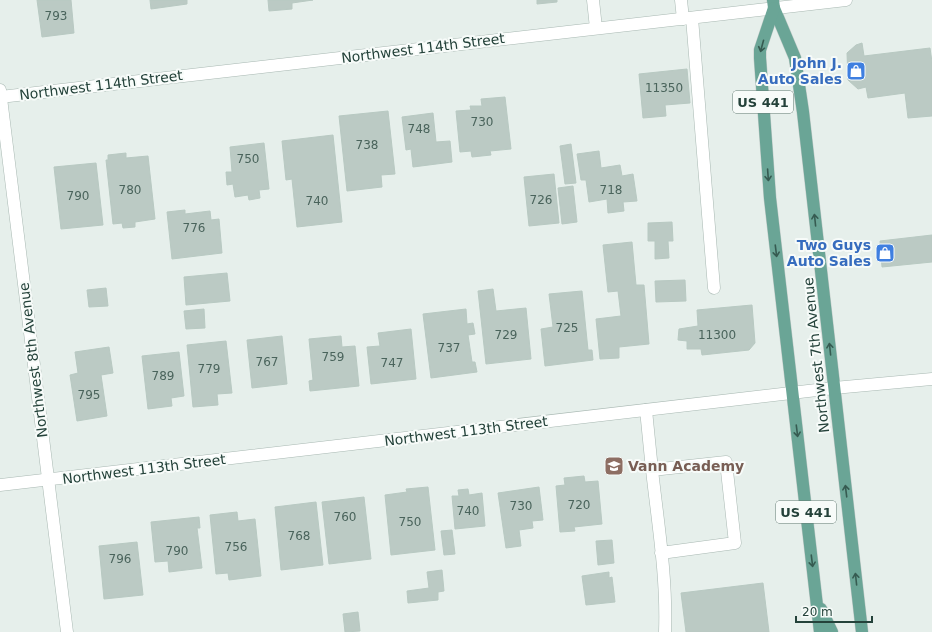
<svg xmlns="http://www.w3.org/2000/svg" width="932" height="632" font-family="'DejaVu Sans',sans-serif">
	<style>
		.building { fill: #bbcac4; stroke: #b8c9c2 }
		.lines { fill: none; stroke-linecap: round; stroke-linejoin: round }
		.minor-casing { stroke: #a8b8b2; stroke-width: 13 }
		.major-casing { stroke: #c2cac8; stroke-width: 13 }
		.minor { stroke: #fff; stroke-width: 12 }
		.major { stroke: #6aa596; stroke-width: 12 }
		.oneway { stroke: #365b51 }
		.labels { text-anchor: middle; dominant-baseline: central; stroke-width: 4; stroke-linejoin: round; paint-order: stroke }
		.number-label { font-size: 12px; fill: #4a645c }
		.shield { fill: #f7fbf9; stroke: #637a73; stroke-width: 1 }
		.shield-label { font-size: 13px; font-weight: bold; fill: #24423a }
		.street-label { font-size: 14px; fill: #24423a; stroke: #f7fbf9 }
		.shop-label { font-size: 14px; font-weight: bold; fill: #366cbe; stroke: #f7fbf9; text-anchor: end }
		.education-label { font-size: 14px; font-weight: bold; fill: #785e54; stroke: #f7fbf9; text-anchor: start }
	</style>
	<rect width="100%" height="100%" fill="#e6efeb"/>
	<g class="building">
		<polygon points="37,0 71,0 74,33 42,37"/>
		<polygon points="150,0 187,0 187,4 151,9"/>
		<polygon points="268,0 313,0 292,3 292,9 269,11"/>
		<polygon points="537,0 557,0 557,2 537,4"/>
		<polygon points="862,43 864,56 930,48 932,62 932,116 908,118 905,93 868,98 866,87 858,89 848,80 847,53 856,45"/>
		<polygon points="687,69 690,103 665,105 666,116 643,118 639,74"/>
		<polygon points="505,97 511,149 490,151 491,155 472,157 471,151 460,152 456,111 471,110 470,106 482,106 481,99"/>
		<polygon points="388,111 395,174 381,175 382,187 347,191 339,116"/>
		<polygon points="433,113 436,142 450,141 452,162 413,167 411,149 406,150 402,117"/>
		<polygon points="333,135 342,222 297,227 292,179 286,180 282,141"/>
		<polygon points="264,143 269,189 259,190 260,198 249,200 248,195 235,197 233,184 227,185 226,172 232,172 230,147"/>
		<polygon points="571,144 576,183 565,184 560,146"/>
		<polygon points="599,151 601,168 620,165 622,176 633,174 637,201 623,202 624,211 608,213 607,199 589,202 586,180 581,180 577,154"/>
		<polygon points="126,153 126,158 148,156 155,219 135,222 135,227 123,228 122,223 113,224 106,160 108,160 108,155"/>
		<polygon points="96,163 103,225 61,229 54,167"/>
		<polygon points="554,174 559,223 529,226 524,177"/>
		<polygon points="573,186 577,222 562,224 558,188"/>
		<polygon points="185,210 185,214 210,211 211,220 219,219 222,253 172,259 167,212"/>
		<polygon points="672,222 673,241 668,241 669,258 655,259 655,241 648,241 648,223"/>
		<polygon points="932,235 932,262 882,267 880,241"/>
		<polygon points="632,242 636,285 644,285 649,344 619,347 619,358 600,359 596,319 621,316 618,291 608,292 603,245"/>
		<polygon points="227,273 230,301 186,305 184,277"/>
		<polygon points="685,280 686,301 656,302 655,281"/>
		<polygon points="106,288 108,306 89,307 87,290"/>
		<polygon points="493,289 496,311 526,308 531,359 486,364 478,291"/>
		<polygon points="582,291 588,350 592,350 593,360 545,366 541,329 553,327 549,294"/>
		<polygon points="752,305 755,343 749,350 702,355 701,349 687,349 687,341 678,340 679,329 698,326 697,310"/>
		<polygon points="204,309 205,328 186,329 184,311"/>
		<polygon points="466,309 467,324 473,323 475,334 468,335 472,362 475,362 477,372 431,378 423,314"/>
		<polygon points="411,329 416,379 371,384 367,347 380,346 378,333"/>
		<polygon points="282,336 287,384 252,388 247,340"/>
		<polygon points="341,336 342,347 355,346 359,386 310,391 309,381 313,380 309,339"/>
		<polygon points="226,341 232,393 217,394 218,405 193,407 187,345"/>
		<polygon points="109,347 113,373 101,375 107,416 77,421 70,375 78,373 75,352"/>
		<polygon points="179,352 184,396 171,398 172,406 148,409 142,356"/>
		<polygon points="584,476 585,482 598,481 602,524 574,527 575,531 560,532 556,486 565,485 564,478"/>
		<polygon points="428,487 435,550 391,555 385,495 407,492 406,489"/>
		<polygon points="539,487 543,520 532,521 533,528 519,530 521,546 506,548 498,493"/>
		<polygon points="468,489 469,495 482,493 485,526 455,529 452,496 459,496 458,490"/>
		<polygon points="364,497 371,559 329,564 322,502"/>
		<polygon points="316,502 323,565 281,570 275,507"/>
		<polygon points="237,512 238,521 255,519 261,576 229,580 228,573 216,574 210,515"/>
		<polygon points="199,517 200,528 197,528 202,568 169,572 168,561 155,562 151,522"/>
		<polygon points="452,530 455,554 444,555 441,531"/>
		<polygon points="612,540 614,563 598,565 596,541"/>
		<polygon points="137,542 143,595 104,599 99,546"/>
		<polygon points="442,570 444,591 438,592 438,600 408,603 407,591 429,588 427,572"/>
		<polygon points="609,572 609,578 612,577 615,602 586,605 582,576"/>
		<polygon points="763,583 769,632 686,632 681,593"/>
		<polygon points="358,612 360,631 345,632 343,614"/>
	</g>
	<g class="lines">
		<g class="minor-casing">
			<g id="minor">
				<polyline points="593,0 596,28"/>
				<polyline points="681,0 683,19"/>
				<polyline points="692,18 714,288"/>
				<polyline points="0,90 67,632"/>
				<polyline points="0,97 846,0"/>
				<polyline points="646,410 652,470"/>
				<polyline points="0,485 834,388 932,379"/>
				<path d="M661,553l74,-10 -9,-81 -74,8c6,54 15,108 13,162"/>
			</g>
		</g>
		<g class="major-casing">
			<g id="major">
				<polyline points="773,0 774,8 795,58 803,112 862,632"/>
				<polyline points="774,8 760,50 760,58 770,198 820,632"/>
				<polyline points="821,609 832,632"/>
			</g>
		</g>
		<use href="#minor" class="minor"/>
		<use href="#major" class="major"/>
	</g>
	<defs><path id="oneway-shaft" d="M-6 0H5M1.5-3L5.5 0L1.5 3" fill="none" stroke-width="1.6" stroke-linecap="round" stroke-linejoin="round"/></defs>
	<g class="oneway">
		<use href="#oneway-shaft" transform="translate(762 46) rotate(105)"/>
		<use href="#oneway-shaft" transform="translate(768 175) rotate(86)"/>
		<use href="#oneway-shaft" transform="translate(815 220) rotate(-96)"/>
		<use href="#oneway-shaft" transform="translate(776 251) rotate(83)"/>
		<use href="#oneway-shaft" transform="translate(830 349) rotate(-96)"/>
		<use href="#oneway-shaft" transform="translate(797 431) rotate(83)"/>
		<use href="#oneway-shaft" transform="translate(846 491) rotate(-97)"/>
		<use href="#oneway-shaft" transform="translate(812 561) rotate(83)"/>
		<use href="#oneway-shaft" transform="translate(856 579) rotate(-96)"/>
	</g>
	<defs>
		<g id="shop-square" transform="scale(1)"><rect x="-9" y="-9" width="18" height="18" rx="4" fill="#3f7fe0" stroke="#f7fbf9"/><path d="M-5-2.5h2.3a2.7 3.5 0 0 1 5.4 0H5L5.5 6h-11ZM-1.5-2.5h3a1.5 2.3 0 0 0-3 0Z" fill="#fff"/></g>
		<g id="school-square" transform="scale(1)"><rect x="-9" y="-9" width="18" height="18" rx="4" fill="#8d6e63" stroke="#f7fbf9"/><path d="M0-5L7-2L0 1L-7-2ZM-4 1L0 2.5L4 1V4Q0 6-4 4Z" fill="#fff"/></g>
	</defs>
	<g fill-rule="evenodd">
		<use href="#shop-square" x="856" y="71"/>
		<use href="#shop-square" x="885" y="253"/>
		<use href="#school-square" x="614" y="466"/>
	</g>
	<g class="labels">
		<g class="number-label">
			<text x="56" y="16">793</text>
			<text x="664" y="88">11350</text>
			<text x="482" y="122">730</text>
			<text x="419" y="129">748</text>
			<text x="367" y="145">738</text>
			<text x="248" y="159">750</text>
			<text x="130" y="190">780</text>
			<text x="611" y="190">718</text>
			<text x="78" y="196">790</text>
			<text x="541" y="200">726</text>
			<text x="317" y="201">740</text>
			<text x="194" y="228">776</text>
			<text x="567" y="328">725</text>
			<text x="506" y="335">729</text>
			<text x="717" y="335">11300</text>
			<text x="449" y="348">737</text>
			<text x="333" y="357">759</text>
			<text x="267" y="362">767</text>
			<text x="392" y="363">747</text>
			<text x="209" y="369">779</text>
			<text x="163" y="376">789</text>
			<text x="89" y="395">795</text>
			<text x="579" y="505">720</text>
			<text x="521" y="506">730</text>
			<text x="468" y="511">740</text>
			<text x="345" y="517">760</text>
			<text x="410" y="522">750</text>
			<text x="299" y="536">768</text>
			<text x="236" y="547">756</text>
			<text x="177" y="551">790</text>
			<text x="120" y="559">796</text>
		</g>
		<g class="shield">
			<rect x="733" y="91" width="60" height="22" rx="3"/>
			<rect x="776" y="501" width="60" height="22" rx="3"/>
		</g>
		<g class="shield-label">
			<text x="763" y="102">US 441</text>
			<text x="806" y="512">US 441</text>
		</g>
		<g class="street-label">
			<text transform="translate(423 48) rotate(-7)">Northwest 114th Street</text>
			<text transform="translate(101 85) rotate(-7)">Northwest 114th Street</text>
			<text transform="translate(816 355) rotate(-96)">Northwest 7th Avenue</text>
			<text transform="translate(33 360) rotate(-97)">Northwest 8th Avenue</text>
			<text transform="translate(466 431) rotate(-7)">Northwest 113th Street</text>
			<text transform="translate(144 469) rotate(-7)">Northwest 113th Street</text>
		</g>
		<g class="shop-label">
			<text x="842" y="63">John J.<tspan x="842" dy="16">Auto Sales</tspan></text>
			<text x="871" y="245">Two Guys<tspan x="871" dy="16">Auto Sales</tspan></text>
		</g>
		<g class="education-label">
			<text x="628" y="466">Vann Academy</text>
		</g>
	</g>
	<path d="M796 616v6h76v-6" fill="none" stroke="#24423a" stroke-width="2"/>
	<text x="802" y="616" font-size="12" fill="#24423a" stroke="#f7fbf9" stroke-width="3" paint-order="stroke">20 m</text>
</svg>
